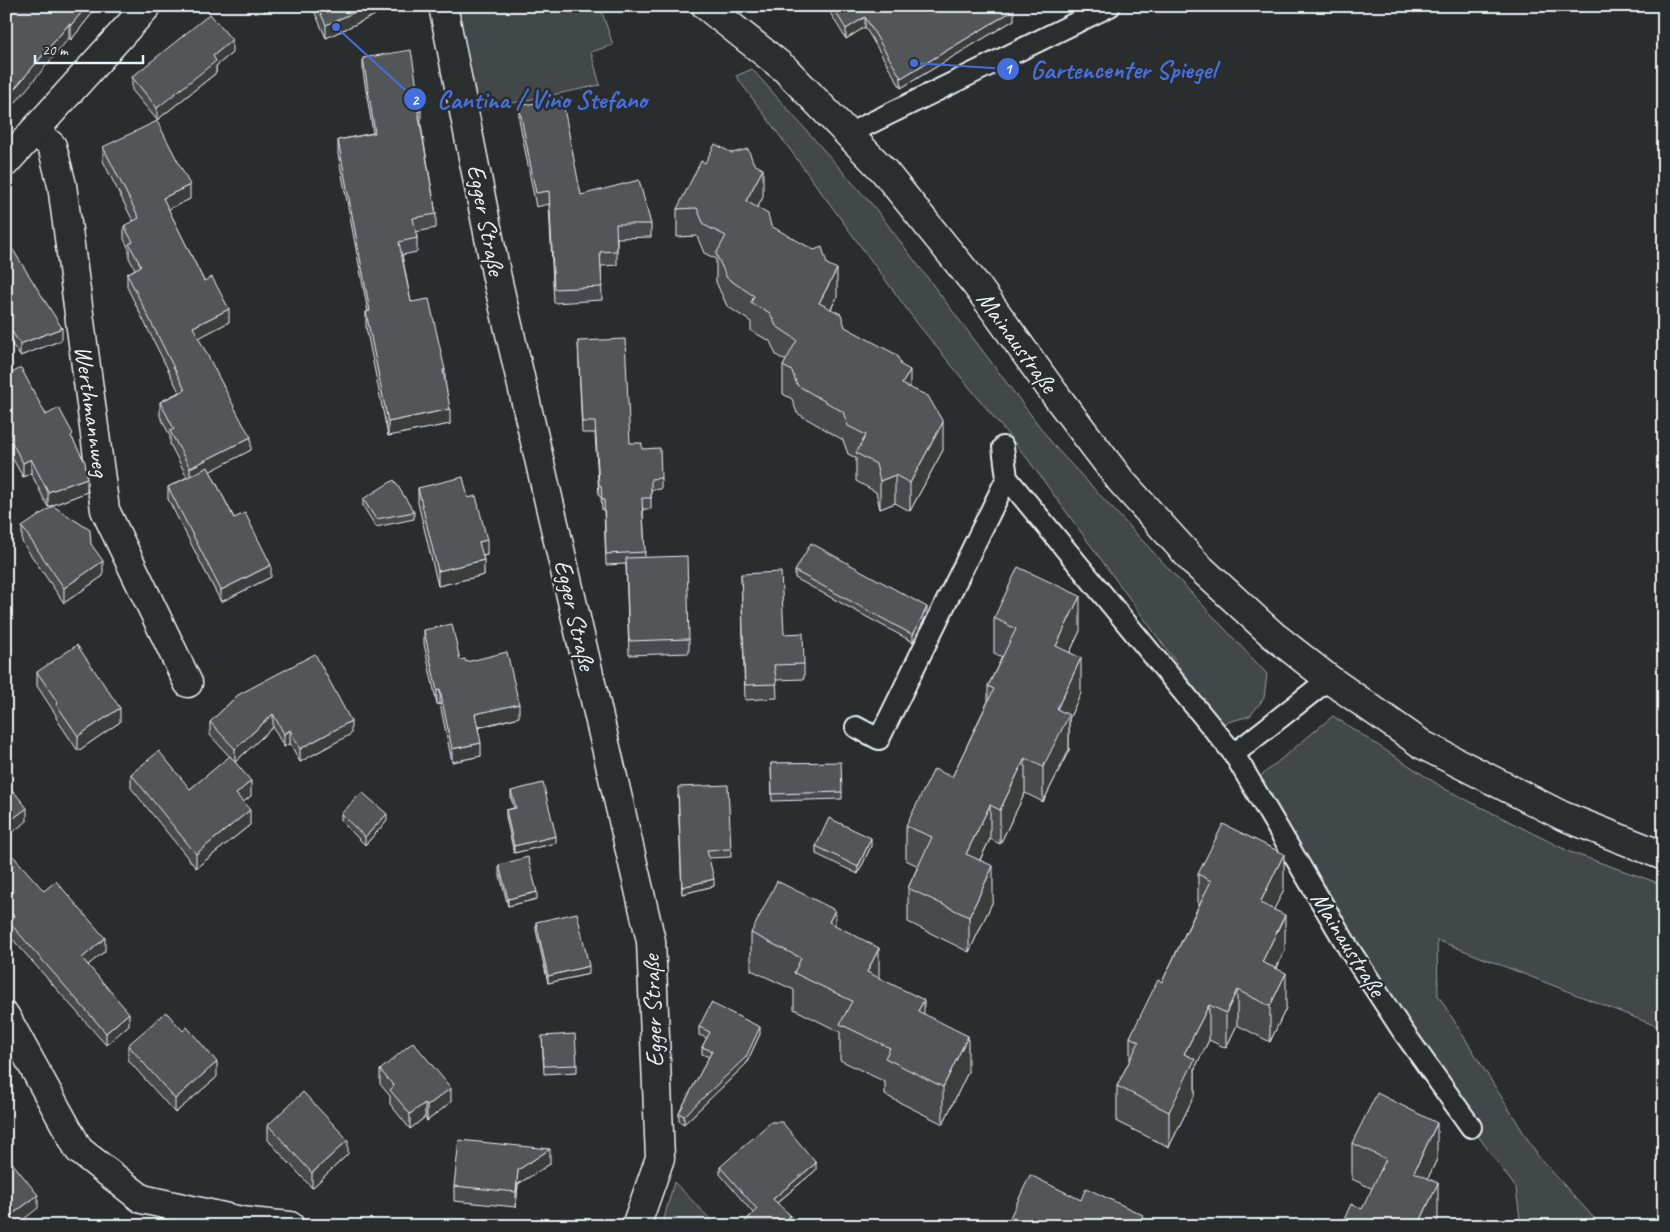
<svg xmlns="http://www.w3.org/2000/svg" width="1670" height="1232" font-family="Caveat,sans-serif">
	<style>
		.green { fill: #424648; stroke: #959ca0 }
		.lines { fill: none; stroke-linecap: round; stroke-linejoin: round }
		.service-casing { stroke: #e8f1f8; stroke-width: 24 }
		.minor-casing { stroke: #e8f1f8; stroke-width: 31 }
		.secondary-casing { stroke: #e8f1f8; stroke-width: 31 }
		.service { stroke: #2a2d2e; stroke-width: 20 }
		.minor { stroke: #2a2d2e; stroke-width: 28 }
		.secondary { stroke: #2a2d2e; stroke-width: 28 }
		.wall { fill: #474b4d; stroke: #e8f1f8 }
		.shaded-wall { fill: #3a3d3e; stroke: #e8f1f8 }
		.building { fill: #535759; stroke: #e8f1f8 }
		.labels { text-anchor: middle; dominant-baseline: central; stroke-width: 5; stroke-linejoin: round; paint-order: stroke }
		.street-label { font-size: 25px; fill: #e8f1f8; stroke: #2a2d2e }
		.leader { fill: none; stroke: #466fde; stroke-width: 2 }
		.callout-dot { fill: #466fde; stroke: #2a2d2e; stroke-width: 2 }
		.mark-label { font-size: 15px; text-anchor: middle; font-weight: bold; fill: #fff }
		.callout-label { font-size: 26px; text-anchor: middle; font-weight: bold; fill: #466fde; stroke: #2a2d2e; stroke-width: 5; stroke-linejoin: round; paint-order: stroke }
	</style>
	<rect width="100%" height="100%" fill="#2a2d2e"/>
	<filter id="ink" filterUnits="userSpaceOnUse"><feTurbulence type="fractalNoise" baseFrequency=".02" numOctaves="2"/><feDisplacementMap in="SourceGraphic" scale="10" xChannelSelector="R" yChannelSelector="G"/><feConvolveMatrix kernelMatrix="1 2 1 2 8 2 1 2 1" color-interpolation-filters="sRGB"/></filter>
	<g filter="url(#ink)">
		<g class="green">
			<polygon points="443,6 600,6 613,45 591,52 600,85 465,113"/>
			<polygon points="752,69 875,208 1055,447 1267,674 1264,698 1250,716 1221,724 1027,458 917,323 736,76"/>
			<polygon points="1333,716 1445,789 1570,852 1664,885 1664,1029 1437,940 1438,995 1538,1156 1601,1226 1521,1226 1516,1188 1427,1066 1251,784"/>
			<polygon points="674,1182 717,1226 662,1226"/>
		</g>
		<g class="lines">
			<g class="service-casing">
				<g id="service">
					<polyline points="848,134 1110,6"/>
					<polyline points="1003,447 1007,478"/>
					<polyline points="1007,478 1234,754 1349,949 1402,1030 1471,1127"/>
					<polyline points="856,727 879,739 1007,478"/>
					<polyline points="1234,754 1329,679"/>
				</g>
			</g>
			<g class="minor-casing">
				<g id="minor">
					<polyline points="443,6 497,278 651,941 660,1158 636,1226"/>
					<polyline points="35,131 52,146 62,185 105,510 188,683"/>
					<polyline points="6,162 147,6"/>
					<polyline points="6,1017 79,1150 142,1199 241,1221 290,1226"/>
				</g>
			</g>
			<g class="secondary-casing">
				<polyline id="secondary" points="706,6 785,69 884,171 977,286 1054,393 1121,481 1197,565 1273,635 1329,679 1423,745 1563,816 1664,856"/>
			</g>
			<use href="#service" class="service"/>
			<use href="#minor" class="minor"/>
			<use href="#secondary" class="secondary"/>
		</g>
		<g class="wall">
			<polygon points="98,6 71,40 69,38 6,12"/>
			<polygon points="263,6 278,6 265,12"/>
			<polygon points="312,6 375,6 375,15 326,38"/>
			<polygon points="826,6 1011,6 1014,20 901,88 865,27 846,39"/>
			<polygon points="232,53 216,66 216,73 157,120 132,90 132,77"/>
			<polygon points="363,58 421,111 421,125 436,214 436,228 416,232 417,238 417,252 402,255 411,302 445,370 445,380 450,424 388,436 366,327 366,312 368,312 338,154 338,140 373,133 363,72"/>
			<polygon points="519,106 581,195 651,224 651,237 617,238 617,265 601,266 602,300 554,303 549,204 536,207 519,119"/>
			<polygon points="103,147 190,199 168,209 204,281 229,322 198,338 251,450 210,471 234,518 271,577 221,602 168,499 168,487 187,477 170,444 170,436 160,416 160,402 179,392 127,287 127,274 135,269 129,258 129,249 124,239 124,226 133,221 103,161"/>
			<polygon points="763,197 757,208 771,226 837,297 831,309 845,327 910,387 943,450 910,511 895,503 880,509 876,492 856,481 856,458 848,454 843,440 797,413 792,399 783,394 783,366 786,361 776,355 770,341 751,331 751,322 727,306 716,282 716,259 704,253 697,236 677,237 677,209"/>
			<polygon points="6,247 62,340 20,356 6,335"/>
			<polygon points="578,341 630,443 642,449 661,478 661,489 651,490 651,509 643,509 645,557 689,639 689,653 629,655 626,564 606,565 604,510 602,510 601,497 599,496 595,433 582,433"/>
			<polygon points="6,376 73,439 87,492 48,507 31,473 23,477 6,447"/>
			<polygon points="418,488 468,498 487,555 483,556 484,575 438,586 418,503"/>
			<polygon points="363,499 414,512 414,519 376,527 363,506"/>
			<polygon points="22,527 91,544 103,576 64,603 22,542"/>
			<polygon points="795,571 927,614 913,642 795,578"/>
			<polygon points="741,574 784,634 804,664 804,679 776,680 777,698 745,700"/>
			<polygon points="994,618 1080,631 1070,652 1081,693 1069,719 1069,750 1043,802 1025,793 1000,844 990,839 980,860 993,901 969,952 908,922 908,888 918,866 906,860 906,826 952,777 988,701 988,686 1002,657 994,653"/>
			<polygon points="424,630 460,660 466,662 519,717 478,728 481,756 452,762 440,704 437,704 424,644"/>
			<polygon points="37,672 120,722 78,751 56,718 56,715 37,686"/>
			<polygon points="238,695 351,734 300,762 290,743 284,747 273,727 235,762 251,796 243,802 250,825 196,868 131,788 131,774 190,789 230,757 210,735 210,722"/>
			<polygon points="771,763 842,792 842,799 772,801"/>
			<polygon points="511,791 556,843 514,853 506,817 506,810 514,808 511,798"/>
			<polygon points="678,795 731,849 731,857 709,858 714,886 682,894"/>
			<polygon points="341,814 387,821 365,845 341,821"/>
			<polygon points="816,846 871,846 858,874 816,854"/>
			<polygon points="6,862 44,891 105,951 88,965 129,1025 106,1045 8,934 8,922 6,919"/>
			<polygon points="499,865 537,899 508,906 499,872"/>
			<polygon points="1198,874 1284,889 1274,909 1285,950 1277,968 1286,1008 1270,1042 1237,1025 1226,1048 1209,1040 1195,1068 1195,1094 1169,1147 1117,1122 1117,1086 1130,1060 1130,1037 1162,982 1198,907"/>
			<polygon points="536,922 589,974 548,983 536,930"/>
			<polygon points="835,925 879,978 924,1014 968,1072 943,1124 885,1095 885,1082 840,1060 840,1032 794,1009 794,990 751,970 751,933"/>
			<polygon points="699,1027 760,1034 746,1064 684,1124 679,1121 679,1113 709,1057 702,1054 702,1047 707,1038 699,1035"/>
			<polygon points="542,1036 577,1065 577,1072 544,1074"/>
			<polygon points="128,1045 217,1077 175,1113 128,1060"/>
			<polygon points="380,1070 451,1102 427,1121 425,1117 410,1129 390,1104 390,1096 380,1084"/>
			<polygon points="268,1125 348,1154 312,1188 268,1140"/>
			<polygon points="1352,1143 1437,1159 1428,1178 1438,1220 1352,1179"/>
			<polygon points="550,1164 518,1184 516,1207 454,1201 454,1186"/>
			<polygon points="720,1167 816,1170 777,1203 790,1222 787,1226 744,1226 744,1223 753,1213 720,1174"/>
		</g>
		<g class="shaded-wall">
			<polygon points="87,6 98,6 71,40 71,25"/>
			<polygon points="265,6 278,6 265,12"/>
			<polygon points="368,6 375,6 375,15 326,38 326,25"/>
			<polygon points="1014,10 1014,20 901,88 901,78"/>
			<polygon points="865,17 865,27 846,39 846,29"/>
			<polygon points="69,24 69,38 6,114 6,99"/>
			<polygon points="232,40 232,53 216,66 216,73 157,120 157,108 213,56"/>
			<polygon points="763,169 763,197 746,229 746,201"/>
			<polygon points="190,185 190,199 163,212 163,198"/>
			<polygon points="837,269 837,297 819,331 819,303"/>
			<polygon points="229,309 229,322 193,341 193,327"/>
			<polygon points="62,328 62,340 20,356 20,344"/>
			<polygon points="910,370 910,398 902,384"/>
			<polygon points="450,409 450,424 388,436 388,422"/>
			<polygon points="943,422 943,450 910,511 910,483"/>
			<polygon points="251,437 251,450 190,482 190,468"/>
			<polygon points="31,459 31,473 23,477 23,463"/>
			<polygon points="895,475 895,503 880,509 880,481"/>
			<polygon points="87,478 87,492 48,507 48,492"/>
			<polygon points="487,540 487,555 479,556 479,542"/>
			<polygon points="484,560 484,575 438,586 438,571"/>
			<polygon points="103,561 103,576 64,603 64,588"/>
			<polygon points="271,565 271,577 221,602 221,590"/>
			<polygon points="1080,596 1080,631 1056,681 1056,646"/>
			<polygon points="927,607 927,614 913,642 913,635"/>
			<polygon points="1081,658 1081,693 1069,719 1069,750 1043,802 1043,767 1057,709"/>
			<polygon points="440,690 440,704 437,704 437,691"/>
			<polygon points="519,704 519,717 475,728 475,714"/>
			<polygon points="120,708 120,722 78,751 78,736"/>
			<polygon points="273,714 273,727 235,762 235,749"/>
			<polygon points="351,721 351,734 300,762 300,749"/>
			<polygon points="290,730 290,743 284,747 284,734"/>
			<polygon points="481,743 481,756 452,762 452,749"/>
			<polygon points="1025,758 1025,793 1000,844 1000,810"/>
			<polygon points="251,781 251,796 236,808 236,794"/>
			<polygon points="990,805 990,839 966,888 966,854"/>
			<polygon points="27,808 27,821 6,837 6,824"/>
			<polygon points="250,810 250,825 196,868 196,854"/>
			<polygon points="387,814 387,821 365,845 365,837"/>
			<polygon points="556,836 556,843 514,853 514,846"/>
			<polygon points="871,838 871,846 858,874 858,867"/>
			<polygon points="1284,854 1284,889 1260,938 1260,903"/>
			<polygon points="993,866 993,901 969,952 969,917"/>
			<polygon points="714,879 714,886 682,894 682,887"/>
			<polygon points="537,892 537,899 508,906 508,899"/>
			<polygon points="835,910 835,946 829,922"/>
			<polygon points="1285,915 1285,950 1262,997 1262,962"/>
			<polygon points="105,938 105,951 82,970 82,958"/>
			<polygon points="879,948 879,984 867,972"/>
			<polygon points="589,966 589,974 548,983 548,976"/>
			<polygon points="1286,973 1286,1008 1270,1042 1270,1006"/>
			<polygon points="1237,990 1237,1025 1226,1048 1226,1013"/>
			<polygon points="924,1000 924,1036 918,1011"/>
			<polygon points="1209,1005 1209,1040 1195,1068 1195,1094 1169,1147 1169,1112 1184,1054"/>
			<polygon points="129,1013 129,1025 106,1045 106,1033"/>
			<polygon points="760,1027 760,1034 746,1064 684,1124 684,1116"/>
			<polygon points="968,1036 968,1072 943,1124 943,1087"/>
			<polygon points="217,1062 217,1077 175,1113 175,1099"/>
			<polygon points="451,1088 451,1102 427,1121 427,1106"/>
			<polygon points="425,1103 425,1117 410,1129 410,1114"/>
			<polygon points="1437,1123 1437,1159 1414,1208 1414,1172"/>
			<polygon points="348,1140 348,1154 312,1188 312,1173"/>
			<polygon points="550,1149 550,1164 518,1184 516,1207 516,1192 518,1170"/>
			<polygon points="816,1163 816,1170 773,1206 773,1199"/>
			<polygon points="1438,1183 1438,1220 1435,1226 1418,1226"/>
			<polygon points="38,1195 38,1208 15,1226 6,1226 6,1219"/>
			<polygon points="790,1215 790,1222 787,1226 780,1226"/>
			<polygon points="1143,1215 1143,1226 1138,1226"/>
		</g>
		<g class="building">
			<polygon points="11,6 87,6 71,25 69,24 6,99 6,12"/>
			<polygon points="317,6 368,6 326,25"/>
			<polygon points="832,6 1011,6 1014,10 901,78 865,17 846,29"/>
			<polygon points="210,14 232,40 213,56 216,61 157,108 132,77"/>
			<polygon points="411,50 421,111 418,111 436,214 413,218 417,238 399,242 411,302 429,299 445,370 443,370 450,409 388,422 366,312 370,311 338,140 375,133 363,58"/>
			<polygon points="562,98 581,195 639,180 651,224 616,224 617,251 600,252 602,287 554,289 549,191 536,193 519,106"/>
			<polygon points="157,121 190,185 163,198 164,200 204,281 212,277 229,309 193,327 243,424 251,437 190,468 170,431 174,429 160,402 185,390 127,274 141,266 129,244 133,242 124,226 139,218 103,147"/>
			<polygon points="715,144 732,153 748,149 754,164 763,169 746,201 768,214 771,226 814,250 822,247 827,264 837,269 819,303 841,314 845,327 897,355 901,365 910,370 902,384 928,396 943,422 910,483 895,475 880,481 876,464 856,453 866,435 848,426 843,412 797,385 792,371 783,366 797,340 776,326 770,313 751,303 754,296 727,278 716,254 726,236 704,225 697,208 677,209 701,161 705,163"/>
			<polygon points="10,245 62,328 20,344 6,322 6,247"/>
			<polygon points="625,339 630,443 642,443 642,449 660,448 661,478 651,479 651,498 642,498 645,552 606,554 604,499 602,499 601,486 599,485 595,422 582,422 578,341"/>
			<polygon points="21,368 46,415 59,408 73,434 71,436 85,462 87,478 48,492 31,459 23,463 6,432 6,376"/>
			<polygon points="208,467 234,518 245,513 271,565 221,590 168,487"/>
			<polygon points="463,477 468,498 476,496 487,540 479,542 484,560 438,571 418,488"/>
			<polygon points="394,480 414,512 376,519 363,499"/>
			<polygon points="53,506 90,530 91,544 103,561 64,588 22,527"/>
			<polygon points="811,543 927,607 913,635 795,571"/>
			<polygon points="687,556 689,639 629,641 626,558"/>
			<polygon points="1018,567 1080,596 1056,646 1081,658 1057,709 1069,715 1043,767 1025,758 1000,810 990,805 966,854 993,866 969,917 908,888 932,837 906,826 934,769 952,777 994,689 988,686 1016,629 994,618"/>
			<polygon points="781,572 784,634 803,633 804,664 774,665 777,684 745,685 741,574"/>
			<polygon points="452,624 460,660 465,659 466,662 507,652 519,704 475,714 481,743 452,749 440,690 437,691 424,630"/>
			<polygon points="77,645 120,708 78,736 56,704 58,703 37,672"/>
			<polygon points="315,654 351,721 300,749 290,730 284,734 273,714 235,749 210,722 238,695"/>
			<polygon points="159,751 190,789 230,756 251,781 236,794 250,810 196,854 131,774"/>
			<polygon points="841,762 842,792 772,794 771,763"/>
			<polygon points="543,783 556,836 514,846 506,810 516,808 511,791"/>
			<polygon points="728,785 731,849 707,850 714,879 682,887 678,787"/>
			<polygon points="10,787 27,808 6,824 6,788 7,789"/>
			<polygon points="362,792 387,814 365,837 341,814"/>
			<polygon points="829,818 871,838 858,867 816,846"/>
			<polygon points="1223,824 1284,854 1260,903 1285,915 1262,962 1286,973 1270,1006 1237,990 1226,1013 1209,1005 1184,1054 1195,1059 1169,1112 1117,1086 1139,1042 1130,1037 1158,980 1162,982 1211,881 1198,874"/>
			<polygon points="13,856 44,891 56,881 105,938 82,958 129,1013 106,1033 8,921 14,916 6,907 6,862"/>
			<polygon points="528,857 537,892 508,899 499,865"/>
			<polygon points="777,881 835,910 829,922 879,948 867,972 924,1000 918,1011 968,1036 943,1087 885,1058 890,1048 840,1024 852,1001 794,973 801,958 751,933"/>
			<polygon points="577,913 589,966 548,976 536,922"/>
			<polygon points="711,1003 760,1027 746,1057 684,1116 679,1113 712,1051 702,1047 710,1032 699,1027"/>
			<polygon points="166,1012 183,1031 187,1027 217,1062 175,1099 128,1045"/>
			<polygon points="575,1034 577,1065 544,1066 542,1036"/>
			<polygon points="413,1042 451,1088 427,1106 425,1103 410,1114 390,1090 394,1086 380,1070"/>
			<polygon points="303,1092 348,1140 312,1173 268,1125"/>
			<polygon points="1377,1093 1437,1123 1414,1172 1438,1183 1418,1226 1341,1226 1351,1204 1362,1209 1386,1159 1352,1143"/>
			<polygon points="771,1122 782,1122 816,1163 773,1199 790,1215 780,1226 747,1226 744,1223 757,1209 720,1167"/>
			<polygon points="459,1140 550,1149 518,1170 516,1192 454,1186"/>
			<polygon points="6,1155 38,1195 6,1219"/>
			<polygon points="1030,1175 1081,1200 1086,1188 1143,1215 1138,1226 1006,1226"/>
		</g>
	</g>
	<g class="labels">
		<g class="street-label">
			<text transform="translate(486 220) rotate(79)">Egger Straße</text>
			<text transform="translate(1017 342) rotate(54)">Mainaustraße</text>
			<text transform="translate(92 411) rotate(82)">Werthmannweg</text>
			<text transform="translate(575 615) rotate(77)">Egger Straße</text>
			<text transform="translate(1348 944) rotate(58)">Mainaustraße</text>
			<text transform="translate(653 1011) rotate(-92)">Egger Straße</text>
		</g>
	</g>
	<path class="leader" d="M914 63L1008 69M336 27L415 99"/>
	<g class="callout-dot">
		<circle cx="914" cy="63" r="5"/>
		<circle cx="336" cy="27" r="5"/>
		<circle cx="1008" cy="69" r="12"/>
		<circle cx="415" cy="99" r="12"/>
	</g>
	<g class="mark-label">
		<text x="1008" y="74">1</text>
		<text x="415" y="105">2</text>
	</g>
	<g class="callout-label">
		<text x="1123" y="78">Gartencenter Spiegel</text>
		<text x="542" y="108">Cantina / Vino Stefano</text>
	</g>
	<rect width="1670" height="1232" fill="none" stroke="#2a2d2e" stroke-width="25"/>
	<rect x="12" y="12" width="1645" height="1207" fill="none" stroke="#e8f1f8" stroke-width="2" filter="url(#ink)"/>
	<path d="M35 55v8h108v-8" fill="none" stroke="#e8f1f8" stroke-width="2.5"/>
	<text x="42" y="55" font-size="15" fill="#e8f1f8" stroke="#2a2d2e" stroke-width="4" paint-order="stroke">20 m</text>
</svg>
